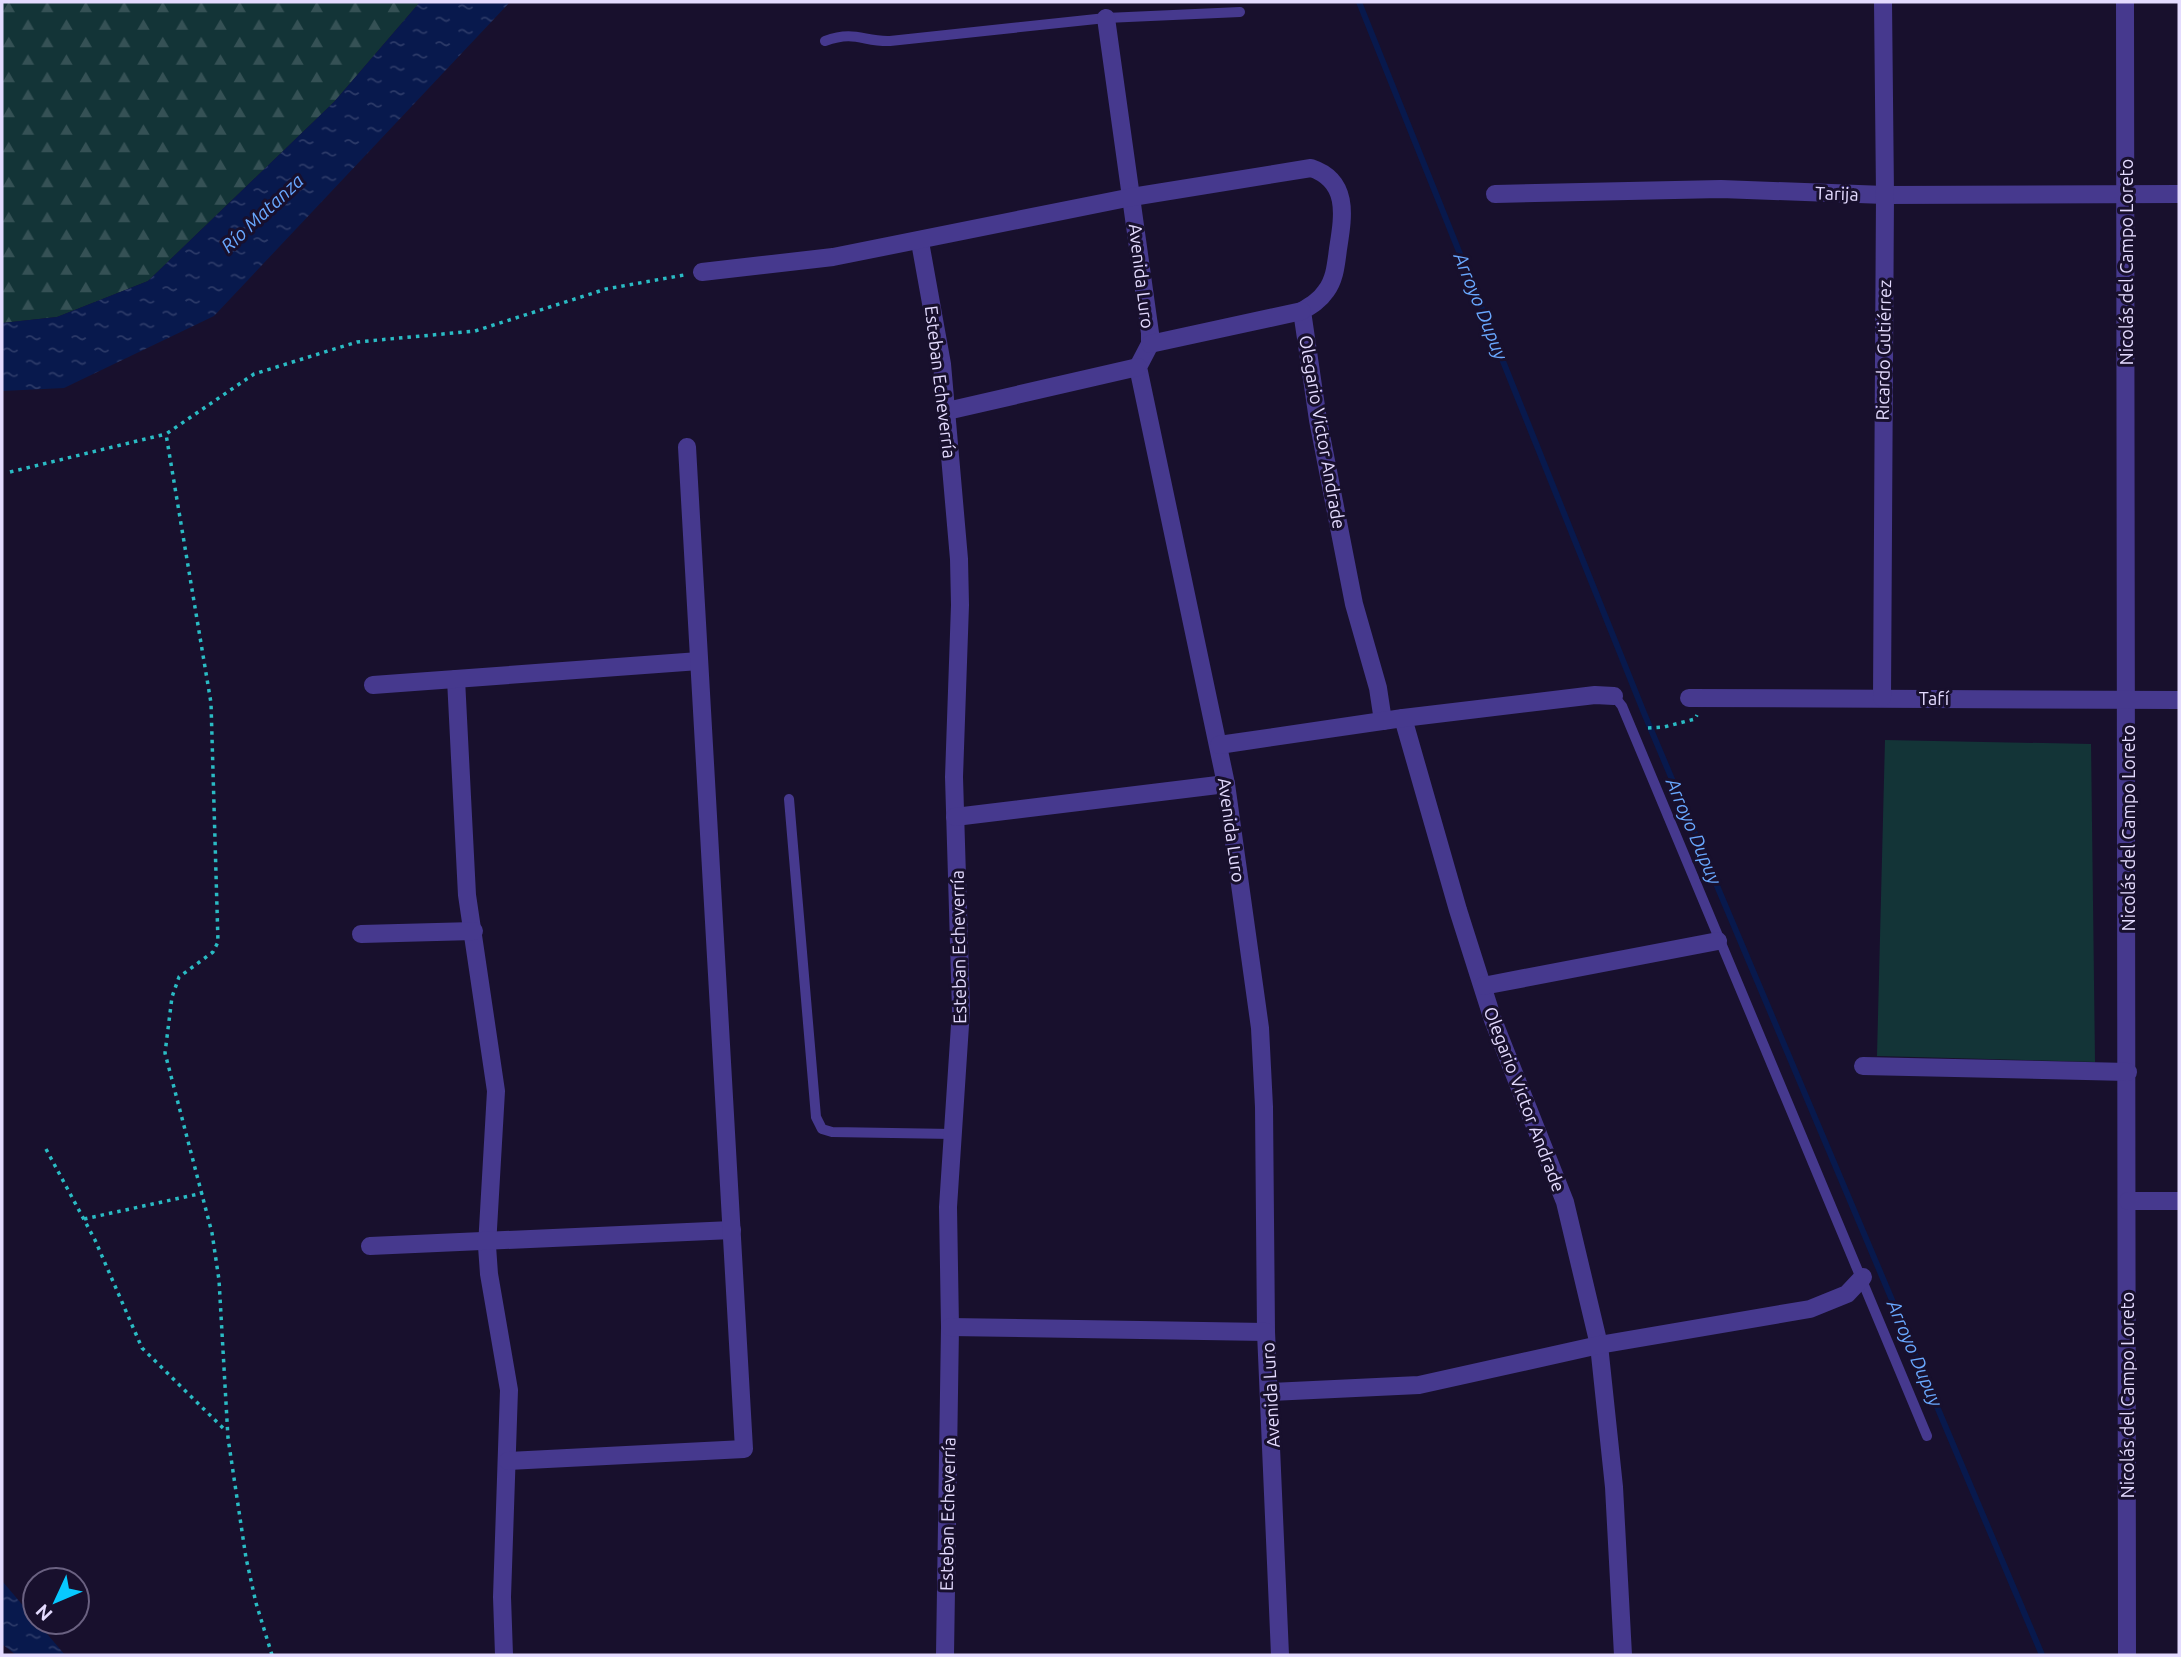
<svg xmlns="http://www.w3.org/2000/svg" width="2181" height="1657" font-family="Ubuntu,sans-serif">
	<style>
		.forest { fill: url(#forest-firs) }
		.pitch { fill: #133437 }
		.water { fill: url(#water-ripples) }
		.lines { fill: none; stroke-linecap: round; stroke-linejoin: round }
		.stream { stroke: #08194d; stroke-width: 6 }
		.path { stroke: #2abbc4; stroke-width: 3.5; stroke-dasharray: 3.5 5; stroke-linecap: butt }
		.lane { stroke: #46398e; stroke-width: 10 }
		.street { stroke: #46398e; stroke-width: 18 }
		.labels { text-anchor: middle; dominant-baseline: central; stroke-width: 6; stroke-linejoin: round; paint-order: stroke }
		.street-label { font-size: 18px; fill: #e4dbff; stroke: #18102d }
		.water-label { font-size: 19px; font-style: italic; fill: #69a8ff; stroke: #18102d }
	</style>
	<defs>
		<pattern id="forest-firs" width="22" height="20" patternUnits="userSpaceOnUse" patternTransform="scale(1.75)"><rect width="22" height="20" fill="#133437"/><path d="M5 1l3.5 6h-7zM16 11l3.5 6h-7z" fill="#355155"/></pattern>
		<pattern id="water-ripples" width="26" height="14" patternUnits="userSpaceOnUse" patternTransform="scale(1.75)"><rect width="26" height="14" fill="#08194d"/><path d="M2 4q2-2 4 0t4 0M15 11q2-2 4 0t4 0" fill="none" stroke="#2c3a68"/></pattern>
	</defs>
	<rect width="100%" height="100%" fill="#18102d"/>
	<polygon class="forest" points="2,2 420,2 334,102 148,281 57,317 2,323"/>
	<polygon class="pitch" points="1885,740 2091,744 2095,1062 1877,1056"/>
	<g class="water">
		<polygon points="420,2 510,2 214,316 64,388 2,391 2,323 57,317 148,281 334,102"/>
		<polygon points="2,1573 3,1582 65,1655 16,1655 2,1644"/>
	</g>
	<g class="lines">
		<polyline class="stream" points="1359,2 1644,713 2042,1655"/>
		<g class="path">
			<polyline points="10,472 166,434"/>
			<polyline points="1648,728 1664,727 1695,719 1697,715"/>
			<polyline points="46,1149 95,1240 142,1348 226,1431"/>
			<polyline points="84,1219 203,1193"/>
			<polyline points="272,1655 256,1603 246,1558 228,1438 219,1280 212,1233 165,1053 172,997 179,977 213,952 218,942 211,703 166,434 254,374 357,342 475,331 606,289 684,275"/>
		</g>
		<g class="lane">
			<path d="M825,41c31,-11 38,1 65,0l216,-23 134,-6"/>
			<polyline points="1614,696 1622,706 1927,1436"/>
			<polyline points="789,799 816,1117 822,1129 832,1132 953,1134"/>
		</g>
		<g class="street">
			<polyline points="2125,2 2127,1655"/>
			<polyline points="1106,18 1150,333 1150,344 1138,367 1226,784 1260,1028 1264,1107 1266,1332 1280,1655"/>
			<polyline points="1495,194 1721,189 1885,195 2179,194"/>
			<polyline points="920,242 942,364 959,559 960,605 954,777 961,1010 948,1207 950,1327 945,1655"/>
			<path d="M702,272l131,-15 299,-60 179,-29c39,13 32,49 27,81 -2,15 -3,30 -12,42 -6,9 -14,14 -24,20l16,109 36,184 24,84 5,33"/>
			<polyline points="1150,344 1302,311"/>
			<polyline points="947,411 1138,367"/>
			<polyline points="456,679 467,895 496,1091 487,1246 489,1274 509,1390 502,1597 504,1655"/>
			<polyline points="373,685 699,661"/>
			<polyline points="1689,698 2179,700"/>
			<polyline points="1882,698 1885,195 1883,2"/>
			<polyline points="1403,718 1458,910 1493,1020 1565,1202 1599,1345 1614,1487 1623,1655"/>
			<polyline points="1219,745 1403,718 1595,695 1614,696"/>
			<polyline points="955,817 1226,784"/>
			<polyline points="361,934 474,931"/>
			<polyline points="1483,986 1718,941"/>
			<polyline points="1863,1066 2128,1072"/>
			<polyline points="2128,1201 2179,1201"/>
			<polyline points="370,1246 732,1230"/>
			<polyline points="950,1327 1266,1332"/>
			<polyline points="1271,1392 1419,1385 1599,1345 1810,1309 1847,1294 1863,1277"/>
			<polyline points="508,1461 744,1449 687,447"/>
		</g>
	</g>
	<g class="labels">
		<g class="street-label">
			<text transform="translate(1837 193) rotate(2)">Tarija</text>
			<text transform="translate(2126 262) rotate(-90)">Nicolás del Campo Loreto</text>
			<text transform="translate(1142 276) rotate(83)">Avenida Luro</text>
			<text transform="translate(1883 350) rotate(-89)">Ricardo Gutiérrez</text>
			<text transform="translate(941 382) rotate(83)">Esteban Echeverría</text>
			<text transform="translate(1323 432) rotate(80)">Olegario Victor Andrade</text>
			<text x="1934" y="698">Tafí</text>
			<text transform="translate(2128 828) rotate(-90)">Nicolás del Campo Loreto</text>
			<text transform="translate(1232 830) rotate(82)">Avenida Luro</text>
			<text transform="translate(958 947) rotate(-91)">Esteban Echeverría</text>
			<text transform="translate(1525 1099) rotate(69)">Olegario Victor Andrade</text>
			<text transform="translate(1270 1395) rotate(-93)">Avenida Luro</text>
			<text transform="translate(2127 1395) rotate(-90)">Nicolás del Campo Loreto</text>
			<text transform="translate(947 1514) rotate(-89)">Esteban Echeverría</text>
		</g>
		<g class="water-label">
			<text transform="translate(262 213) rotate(-43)">Río Matanza</text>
			<text transform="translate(1481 306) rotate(68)">Arroyo Dupuy</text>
			<text transform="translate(1694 831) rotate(67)">Arroyo Dupuy</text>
			<text transform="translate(1915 1353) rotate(67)">Arroyo Dupuy</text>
		</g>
	</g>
	<rect width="2181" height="1657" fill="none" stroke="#e4dbff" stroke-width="7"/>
	<g transform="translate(56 1601) rotate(226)"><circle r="33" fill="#18102d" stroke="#6a6181" stroke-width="2"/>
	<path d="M0-5L12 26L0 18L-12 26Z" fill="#07c9ff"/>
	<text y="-10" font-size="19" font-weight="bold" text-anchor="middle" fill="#e4dbff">N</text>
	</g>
</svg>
